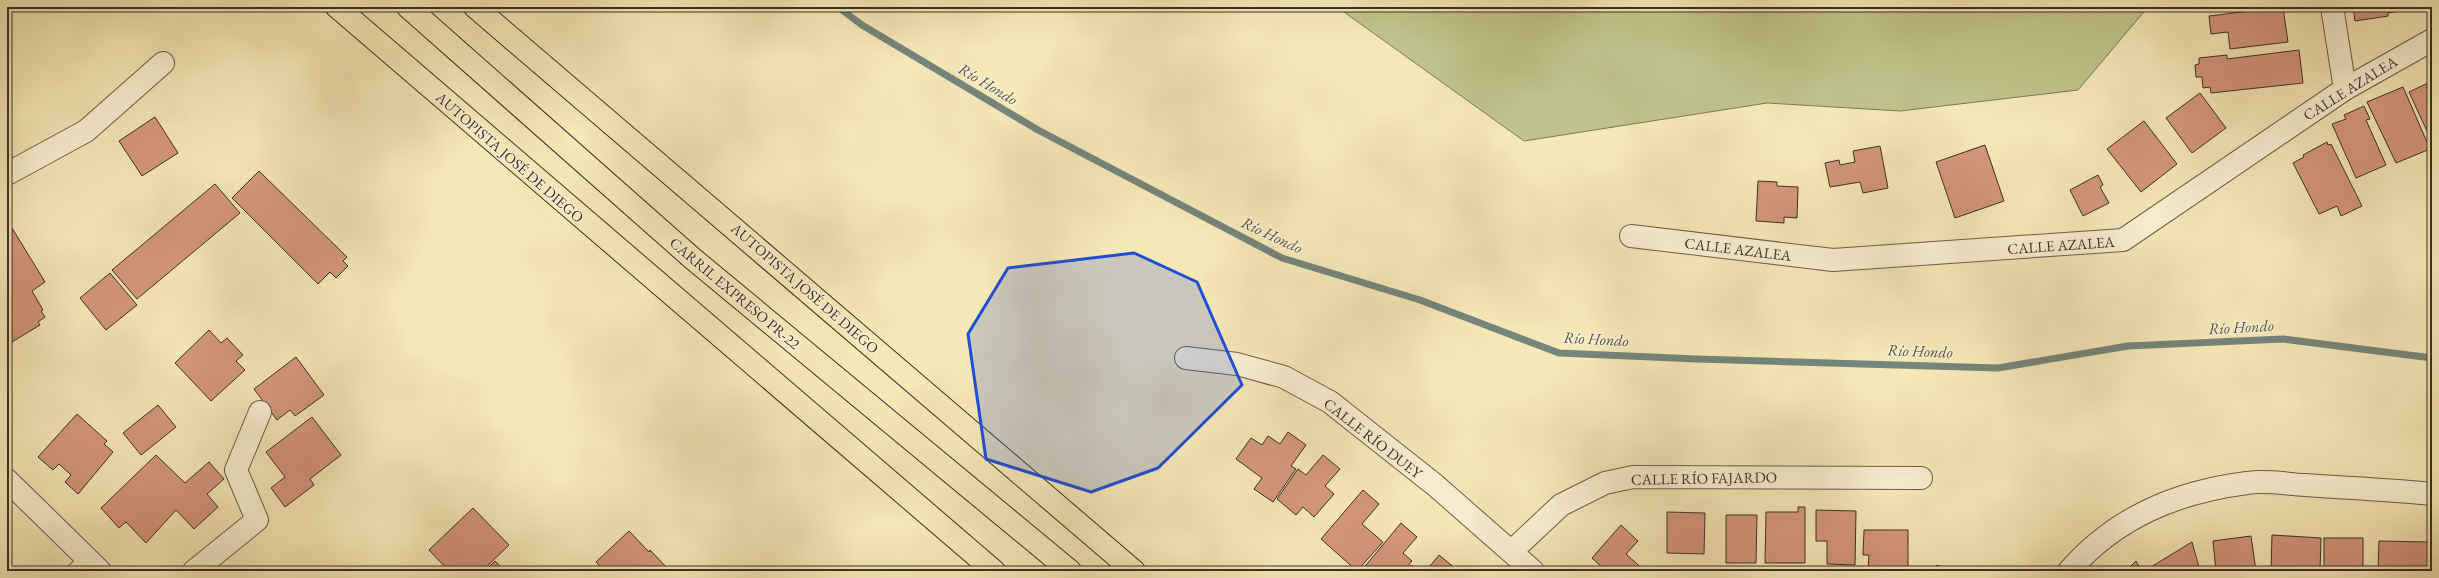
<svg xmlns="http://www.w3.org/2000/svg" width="2439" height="578" font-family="'EB Garamond',serif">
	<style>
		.green { fill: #c0c48c; stroke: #7c7a5a }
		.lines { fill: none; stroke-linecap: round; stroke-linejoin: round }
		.stream { stroke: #75867c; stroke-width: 7 }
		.building { fill: #d4967c; stroke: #393027 }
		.service-casing { stroke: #685e4b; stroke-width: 16 }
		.minor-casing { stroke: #685e4b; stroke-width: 24 }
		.motorway-casing { stroke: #393027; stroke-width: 24 }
		.service { stroke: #f9efd0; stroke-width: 14 }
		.minor { stroke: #f9efd0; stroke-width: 22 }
		.motorway { stroke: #f6e7b7; stroke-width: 22 }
		.marked { fill: #1d4ed8; fill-opacity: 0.2; stroke: #1d4ed8; stroke-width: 3; stroke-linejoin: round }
		.labels { text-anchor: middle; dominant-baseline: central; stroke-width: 3; stroke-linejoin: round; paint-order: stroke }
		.street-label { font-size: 15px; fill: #393027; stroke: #f9efd0 }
		.water-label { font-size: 16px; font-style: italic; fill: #52544a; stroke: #f9efd0 }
	</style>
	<rect width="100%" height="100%" fill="#f6e7b7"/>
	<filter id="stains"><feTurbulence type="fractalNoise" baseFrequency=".005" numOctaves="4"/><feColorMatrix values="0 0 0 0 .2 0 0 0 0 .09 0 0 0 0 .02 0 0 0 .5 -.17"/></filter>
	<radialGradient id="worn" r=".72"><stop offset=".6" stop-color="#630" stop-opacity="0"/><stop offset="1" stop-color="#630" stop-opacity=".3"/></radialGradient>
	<polygon class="green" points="1337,7 2148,7 2078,90 1900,111 1767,103 1524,141"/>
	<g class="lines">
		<polyline class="stream" points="838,7 862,25 1038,130 1282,258 1420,300 1559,353 1697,359 1998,368 2128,346 2283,339 2432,358"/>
	</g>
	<g class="building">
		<polygon points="2283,7 2288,42 2230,49 2228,32 2211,34 2209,16"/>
		<polygon points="2353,7 2421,7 2388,13 2388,16 2355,21"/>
		<polygon points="2299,50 2303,83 2211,93 2210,87 2203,88 2202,77 2196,77 2195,65 2199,64 2199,58 2227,55 2227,59"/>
		<polygon points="2432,81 2432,142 2409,92"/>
		<polygon points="2403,87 2430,149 2396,163 2367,102"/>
		<polygon points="2200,93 2226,128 2192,153 2166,118"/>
		<polygon points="2364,106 2370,119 2366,120 2386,165 2356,178 2332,124 2346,119 2344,115"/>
		<polygon points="155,117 178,153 142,176 119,141"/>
		<polygon points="2144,121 2177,164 2141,192 2107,149"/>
		<polygon points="2327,142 2328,145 2331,144 2362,206 2341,216 2337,206 2319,214 2293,163 2304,157 2303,155"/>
		<polygon points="1985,145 2004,201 1955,218 1936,162"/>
		<polygon points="1880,146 1888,188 1863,193 1860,182 1830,187 1825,163 1839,160 1840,165 1855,162 1853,151"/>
		<polygon points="259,171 347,257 343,261 348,266 336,278 330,272 318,284 232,198"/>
		<polygon points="2098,175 2103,185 2100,187 2109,203 2083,216 2070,190"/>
		<polygon points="1758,181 1777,182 1777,186 1798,187 1797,218 1784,217 1784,223 1756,221"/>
		<polygon points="215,184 240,213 137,299 112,270"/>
		<polygon points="12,228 45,282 32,291 43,310 41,311 45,317 38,322 40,325 7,345 7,231"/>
		<polygon points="110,273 137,305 106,330 80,298"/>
		<polygon points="209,330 221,343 227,338 243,355 236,361 245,370 211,401 175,363"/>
		<polygon points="296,357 324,395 295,416 290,410 277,420 254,389"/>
		<polygon points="158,405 176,427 141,455 123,433"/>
		<polygon points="77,414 107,441 104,444 113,452 78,494 65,482 71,475 59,464 53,470 38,457"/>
		<polygon points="312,417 341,455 310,479 314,485 285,507 271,488 285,477 266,452"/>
		<polygon points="1288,432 1306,445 1291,466 1296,469 1273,502 1254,489 1262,478 1236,459 1251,438 1262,445 1268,436 1280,444"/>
		<polygon points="156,455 185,483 209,462 224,479 207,494 218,507 194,529 176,510 146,543 126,522 119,528 101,508"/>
		<polygon points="1323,455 1340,469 1325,486 1334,494 1314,517 1303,507 1296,515 1277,499 1298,469 1306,475"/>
		<polygon points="1363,490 1379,504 1362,524 1383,542 1357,571 1321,539"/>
		<polygon points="1798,507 1805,507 1805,563 1765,563 1766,512 1798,512"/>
		<polygon points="473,508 509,545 482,571 449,571 429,550"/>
		<polygon points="1816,510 1856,511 1855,565 1827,564 1827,541 1816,541"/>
		<polygon points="1667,512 1705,513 1704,554 1667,553"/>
		<polygon points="1726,515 1757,515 1756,563 1726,563"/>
		<polygon points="1401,523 1417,537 1403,553 1412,561 1403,571 1361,571"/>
		<polygon points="1621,525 1638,541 1626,554 1645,571 1606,571 1592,558"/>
		<polygon points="1864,530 1908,530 1908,571 1868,571 1869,555 1863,555"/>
		<polygon points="629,531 649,552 650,550 670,571 605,571 596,562"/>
		<polygon points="2272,535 2321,538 2320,571 2271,571"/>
		<polygon points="2251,536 2256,571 2216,571 2213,541"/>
		<rect x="2324" y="538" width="39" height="33"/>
		<polygon points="2379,541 2428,542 2428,571 2378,571"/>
		<polygon points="2192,542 2200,571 2146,571 2146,570"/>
		<polygon points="1439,555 1456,569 1454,571 1426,571"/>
		<polygon points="495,561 505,571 485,571"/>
		<polygon points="2136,561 2141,571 2126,571"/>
		<polygon points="1411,565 1418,571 1406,571"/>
		<polygon points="1937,565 1950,571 1934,571"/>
	</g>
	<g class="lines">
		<g class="service-casing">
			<polyline id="service" points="74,571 86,559"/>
		</g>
		<g class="minor-casing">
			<g id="minor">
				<polyline points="2332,7 2345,89"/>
				<polyline points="7,174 86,131 163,63"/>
				<polyline points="1631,236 1833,260 2123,240 2345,89 2432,40"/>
				<polyline points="1186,358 1237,364 1284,377 1330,402 1435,485 1533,571"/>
				<polyline points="7,480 100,571"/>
				<polyline points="1512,551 1561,505 1605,483 1633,477 1921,478"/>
				<polyline points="194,571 257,520 236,470 260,412"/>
				<path d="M2069,571c47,-54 108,-79 178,-88 18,-3 39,1 58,2 42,3 85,5 127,9"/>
			</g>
		</g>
		<g class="motorway-casing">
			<g id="motorway">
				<polyline points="337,7 994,571"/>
				<polyline points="408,7 692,258 1070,571"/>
				<polyline points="475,7 1134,571"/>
			</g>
		</g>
		<use href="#service" class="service"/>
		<use href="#minor" class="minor"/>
		<use href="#motorway" class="motorway"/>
	</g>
	<path class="marked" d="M1134,253l63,29 45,103 -84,83 -67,24 -105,-33 -18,-125 40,-66z"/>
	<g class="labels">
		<g class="street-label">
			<text transform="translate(2350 88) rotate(-32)">CALLE AZALEA</text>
			<text transform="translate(510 157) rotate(41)">AUTOPISTA JOSÉ DE DIEGO</text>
			<text transform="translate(2061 245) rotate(-4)">CALLE AZALEA</text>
			<text transform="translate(1738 249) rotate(7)">CALLE AZALEA</text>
			<text transform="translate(805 288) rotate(41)">AUTOPISTA JOSÉ DE DIEGO</text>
			<text transform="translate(735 293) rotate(40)">CARRIL EXPRESO PR-22</text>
			<text transform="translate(1373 438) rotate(38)">CALLE RÍO DUEY</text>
			<text transform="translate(1704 478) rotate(-1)">CALLE RÍO FAJARDO</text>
		</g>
		<g class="water-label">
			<text transform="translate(988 84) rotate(31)">Río Hondo</text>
			<text transform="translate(1272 235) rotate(25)">Río Hondo</text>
			<text transform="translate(2241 327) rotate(-3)">Río Hondo</text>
			<text transform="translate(1596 339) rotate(3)">Río Hondo</text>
			<text transform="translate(1920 351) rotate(2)">Río Hondo</text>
		</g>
	</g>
	<rect width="2439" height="578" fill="none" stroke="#f6e7b7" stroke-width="24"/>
	<rect x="8" y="8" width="2423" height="562" fill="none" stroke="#393027" stroke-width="2"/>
	<rect x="12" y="12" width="2415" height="554" fill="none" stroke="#393027"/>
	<rect width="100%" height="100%" filter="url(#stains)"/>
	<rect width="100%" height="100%" fill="url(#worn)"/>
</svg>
